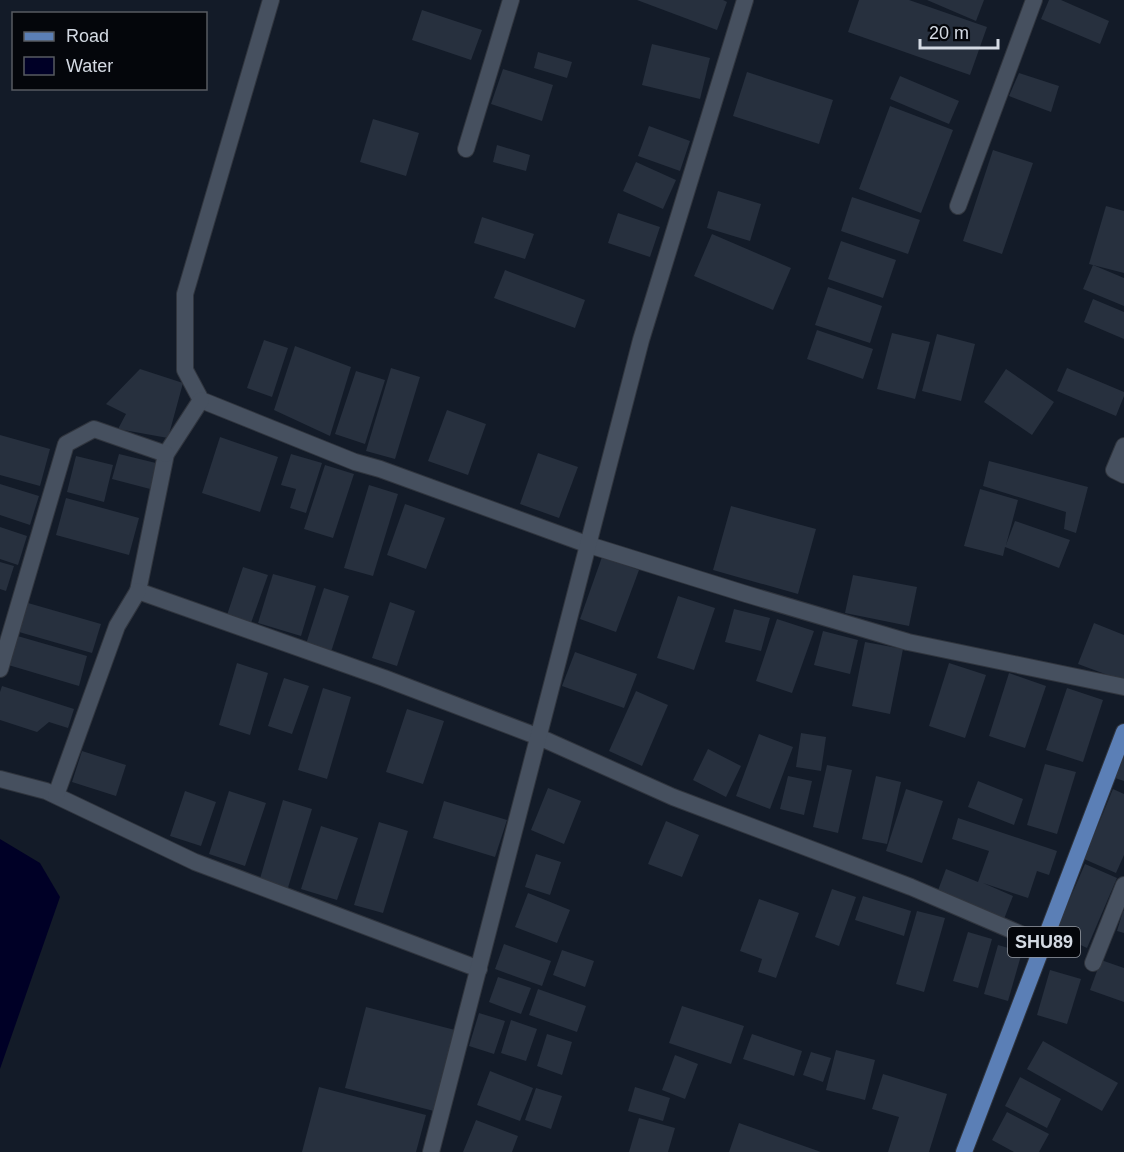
<svg xmlns="http://www.w3.org/2000/svg" width="1124" height="1152" font-family="Arial,sans-serif">
	<style>
		.water { fill: #000026 }
		.building { fill: #27303e }
		.lines { fill: none; stroke-linecap: round; stroke-linejoin: round }
		.minor-casing { stroke: #30353e; stroke-width: 18 }
		.primary-casing { stroke: #30353e; stroke-width: 18 }
		.minor { stroke: #46505f; stroke-width: 16 }
		.primary { stroke: #5b7fb6; stroke-width: 16 }
		.labels { text-anchor: middle; dominant-baseline: central; stroke-width: 6; stroke-linejoin: round; paint-order: stroke }
		.shield { fill: #04060b; stroke: #969aa2; stroke-width: 1.5 }
		.shield-label { font-size: 18px; font-weight: bold; fill: #d4dae3 }
	</style>
	<rect width="100%" height="100%" fill="#131b28"/>
	<polygon class="water" points="0,839 40,863 60,897 0,1069"/>
	<g class="building">
		<polygon points="637,0 723,0 727,2 717,30"/>
		<polygon points="859,0 909,0 987,27 970,75 848,32"/>
		<polygon points="927,0 984,0 976,21"/>
		<polygon points="1049,0 1061,0 1109,21 1100,44 1041,19"/>
		<polygon points="422,10 482,30 471,60 412,40"/>
		<polygon points="652,44 710,58 700,99 642,85"/>
		<polygon points="538,52 572,62 567,78 534,68"/>
		<polygon points="503,69 553,85 542,121 491,104"/>
		<polygon points="747,72 833,100 819,144 733,116"/>
		<polygon points="1019,73 1059,86 1051,112 1009,96"/>
		<polygon points="900,76 959,101 949,124 890,99"/>
		<polygon points="890,106 953,130 921,213 859,189"/>
		<polygon points="373,119 419,133 406,176 360,162"/>
		<polygon points="649,126 690,141 680,171 638,156"/>
		<polygon points="497,145 530,155 526,171 493,162"/>
		<polygon points="993,150 1033,163 1002,254 963,241"/>
		<polygon points="636,162 676,180 663,209 623,191"/>
		<polygon points="718,191 761,204 750,241 707,228"/>
		<polygon points="852,197 920,220 908,254 841,231"/>
		<polygon points="1106,206 1124,211 1124,273 1089,264"/>
		<polygon points="618,213 660,227 650,257 608,243"/>
		<polygon points="482,217 534,234 525,259 474,243"/>
		<polygon points="712,234 791,268 773,310 694,276"/>
		<polygon points="841,241 896,260 883,298 828,279"/>
		<polygon points="1093,265 1124,278 1124,306 1083,289"/>
		<polygon points="505,270 585,300 575,328 494,298"/>
		<polygon points="828,287 882,306 870,343 815,325"/>
		<polygon points="1093,299 1124,312 1124,339 1084,322"/>
		<polygon points="817,330 873,349 863,379 807,359"/>
		<polygon points="892,333 930,342 915,399 877,389"/>
		<polygon points="937,334 975,344 961,401 922,391"/>
		<polygon points="264,340 288,348 272,397 247,388"/>
		<polygon points="295,346 351,367 330,436 274,410"/>
		<polygon points="391,368 420,377 395,459 366,451"/>
		<polygon points="1067,368 1124,392 1124,396 1116,416 1057,391"/>
		<polygon points="140,369 183,383 168,438 118,429 126,414 106,404"/>
		<polygon points="1006,369 1054,402 1032,435 984,402"/>
		<polygon points="356,371 385,380 365,444 335,434"/>
		<polygon points="447,410 486,424 468,475 428,461"/>
		<polygon points="0,435 50,449 40,486 0,475"/>
		<polygon points="220,437 278,457 260,512 202,493"/>
		<polygon points="538,453 578,467 559,518 520,504"/>
		<polygon points="119,454 160,464 154,490 112,479"/>
		<polygon points="291,454 322,463 306,513 290,508 296,489 281,485"/>
		<polygon points="76,456 113,465 104,502 67,492"/>
		<polygon points="989,461 1088,487 1076,533 1064,529 1066,512 983,486"/>
		<polygon points="325,465 354,474 333,538 304,529"/>
		<polygon points="0,484 39,496 30,525 0,515"/>
		<polygon points="369,485 398,494 373,576 344,568"/>
		<polygon points="980,489 1018,500 1006,545 1015,521 1070,540 1059,568 1005,547 1003,556 964,546"/>
		<polygon points="66,498 139,518 129,555 56,535"/>
		<polygon points="405,504 445,518 426,569 387,555"/>
		<polygon points="731,506 816,529 798,594 713,570"/>
		<polygon points="0,527 27,536 18,565 0,559"/>
		<polygon points="602,557 639,570 616,632 580,619"/>
		<polygon points="0,562 14,566 6,591 0,589"/>
		<polygon points="243,567 268,575 251,623 227,615"/>
		<polygon points="273,574 316,586 301,636 258,623"/>
		<polygon points="853,575 917,587 909,626 845,613"/>
		<polygon points="324,588 349,596 331,652 306,644"/>
		<polygon points="678,596 715,608 694,670 657,658"/>
		<polygon points="390,602 415,611 397,666 372,658"/>
		<polygon points="28,603 101,624 92,653 19,632"/>
		<polygon points="734,609 770,618 761,651 725,642"/>
		<polygon points="777,619 814,631 792,693 756,681"/>
		<polygon points="1094,623 1124,635 1124,681 1078,664"/>
		<polygon points="823,631 858,640 850,674 814,665"/>
		<polygon points="14,635 87,656 79,686 5,664"/>
		<polygon points="865,642 903,649 890,714 852,706"/>
		<polygon points="575,652 637,674 624,708 562,686"/>
		<polygon points="237,663 268,673 250,735 219,725"/>
		<polygon points="949,663 986,675 965,738 929,726"/>
		<polygon points="1009,673 1046,686 1025,748 989,736"/>
		<polygon points="284,678 309,686 292,734 268,726"/>
		<polygon points="2,686 74,709 68,728 49,722 37,732 0,720 0,692"/>
		<polygon points="323,688 351,697 327,779 298,770"/>
		<polygon points="1067,688 1103,700 1083,762 1046,750"/>
		<polygon points="636,691 668,705 642,766 609,751"/>
		<polygon points="407,709 444,721 423,784 386,772"/>
		<polygon points="801,733 826,737 821,771 796,767"/>
		<polygon points="759,734 793,747 770,809 736,796"/>
		<polygon points="708,749 741,766 726,797 693,780"/>
		<polygon points="82,751 126,765 116,796 72,782"/>
		<polygon points="1124,756 1124,781 1115,778"/>
		<polygon points="1045,764 1076,772 1057,834 1027,825"/>
		<polygon points="827,765 852,770 838,833 813,827"/>
		<polygon points="788,776 812,781 804,815 780,809"/>
		<polygon points="876,776 901,782 887,844 862,839"/>
		<polygon points="978,781 1023,799 1014,825 968,807"/>
		<polygon points="548,788 581,801 564,844 531,830"/>
		<polygon points="906,789 943,801 922,863 886,851"/>
		<polygon points="1113,789 1124,794 1124,855 1116,873 1084,859"/>
		<polygon points="185,791 216,802 201,846 170,836"/>
		<polygon points="229,791 266,803 245,866 209,854"/>
		<polygon points="283,800 312,809 287,891 259,882"/>
		<polygon points="444,801 507,820 495,857 433,838"/>
		<polygon points="958,818 1057,851 1049,875 1037,871 1028,898 983,883 1013,896 1004,919 937,893 946,869 978,882 989,851 952,839"/>
		<polygon points="666,821 699,835 682,877 648,864"/>
		<polygon points="379,822 408,831 383,913 354,905"/>
		<polygon points="321,826 358,838 337,900 301,889"/>
		<polygon points="536,854 561,862 550,895 525,887"/>
		<polygon points="1085,864 1117,878 1087,948 1055,933"/>
		<polygon points="832,889 856,897 839,946 815,937"/>
		<polygon points="528,893 570,910 557,943 515,927"/>
		<polygon points="863,896 911,911 904,936 855,920"/>
		<polygon points="759,899 799,913 776,978 758,972 762,959 740,951"/>
		<polygon points="917,911 945,918 924,992 896,984"/>
		<polygon points="1123,911 1124,911 1124,933 1117,931"/>
		<polygon points="968,932 992,939 978,988 953,981"/>
		<polygon points="504,944 551,961 542,986 495,969"/>
		<polygon points="998,945 1022,952 1008,1001 984,994"/>
		<polygon points="562,950 594,961 585,987 553,975"/>
		<polygon points="1101,960 1124,968 1124,1002 1090,990"/>
		<polygon points="1050,970 1081,979 1067,1024 1037,1015"/>
		<polygon points="498,977 531,988 521,1014 489,1002"/>
		<polygon points="538,989 586,1006 577,1032 529,1015"/>
		<polygon points="682,1006 744,1026 731,1064 669,1043"/>
		<polygon points="366,1007 455,1030 434,1111 345,1088"/>
		<polygon points="479,1013 505,1021 494,1054 469,1046"/>
		<polygon points="511,1020 537,1029 526,1061 501,1053"/>
		<polygon points="547,1034 572,1042 562,1075 537,1066"/>
		<polygon points="752,1034 802,1051 794,1076 743,1059"/>
		<polygon points="1043,1041 1118,1083 1102,1111 1027,1069"/>
		<polygon points="836,1050 875,1060 865,1100 826,1090"/>
		<polygon points="811,1052 831,1058 823,1082 803,1075"/>
		<polygon points="675,1055 698,1064 685,1099 662,1090"/>
		<polygon points="490,1071 533,1088 520,1121 477,1105"/>
		<polygon points="883,1074 947,1094 929,1152 888,1152 899,1117 872,1109"/>
		<polygon points="1020,1077 1061,1099 1047,1128 1005,1106"/>
		<polygon points="319,1087 426,1115 416,1152 302,1152"/>
		<polygon points="635,1087 670,1098 663,1121 628,1111"/>
		<polygon points="536,1088 562,1096 551,1129 525,1120"/>
		<polygon points="1007,1112 1049,1134 1039,1152 1014,1152 992,1140"/>
		<polygon points="639,1118 675,1128 668,1152 629,1152"/>
		<polygon points="476,1120 518,1136 512,1152 463,1152"/>
		<polygon points="739,1123 821,1152 729,1152"/>
	</g>
	<g class="lines">
		<g class="minor-casing">
			<g id="minor">
				<polyline points="271,0 185,294 185,370 201,400 355,462 380,469 589,545 746,594 908,642 1124,687"/>
				<polyline points="466,149 511,0"/>
				<polyline points="958,206 1034,0"/>
				<polyline points="201,400 166,454 138,591 384,678 539,737 673,797 911,887 1044,944"/>
				<polyline points="1124,446 1114,470 1124,475"/>
				<polyline points="0,669 66,444 94,429 166,454"/>
				<polyline points="0,779 46,791 195,862 479,969"/>
				<polyline points="56,795 117,626 138,591"/>
				<polyline points="1093,963 1124,885"/>
				<polyline points="431,1152 641,340 745,0"/>
			</g>
		</g>
		<g class="primary-casing">
			<polyline id="primary" points="964,1152 1124,732"/>
		</g>
		<use href="#minor" class="minor"/>
		<use href="#primary" class="primary"/>
	</g>
	<g class="labels">
		<rect class="shield" x="1008" y="927" width="72" height="30" rx="4.5"/>
		<g class="shield-label">
			<text x="1044" y="942">SHU89</text>
		</g>
	</g>
	<rect x="12" y="12" width="195" height="78" fill="#04060b" stroke="#575b61" stroke-width="1.5"/>
	<rect x="24" y="32" width="30" height="9" fill="#5b7fb6" stroke="#575b61" stroke-width="1.5"/>
	<text x="66" y="42" font-size="18" fill="#d4dae3">Road</text>
	<rect x="24" y="57" width="30" height="18" fill="#000026" stroke="#575b61" stroke-width="1.5"/>
	<text x="66" y="72" font-size="18" fill="#d4dae3">Water</text>
	<path d="M920 39v9h78v-9" fill="none" stroke="#d4dae3" stroke-width="3"/>
	<text x="929" y="39" font-size="18" fill="#d4dae3" stroke="#04060b" stroke-width="4.5" paint-order="stroke">20 m</text>
</svg>
